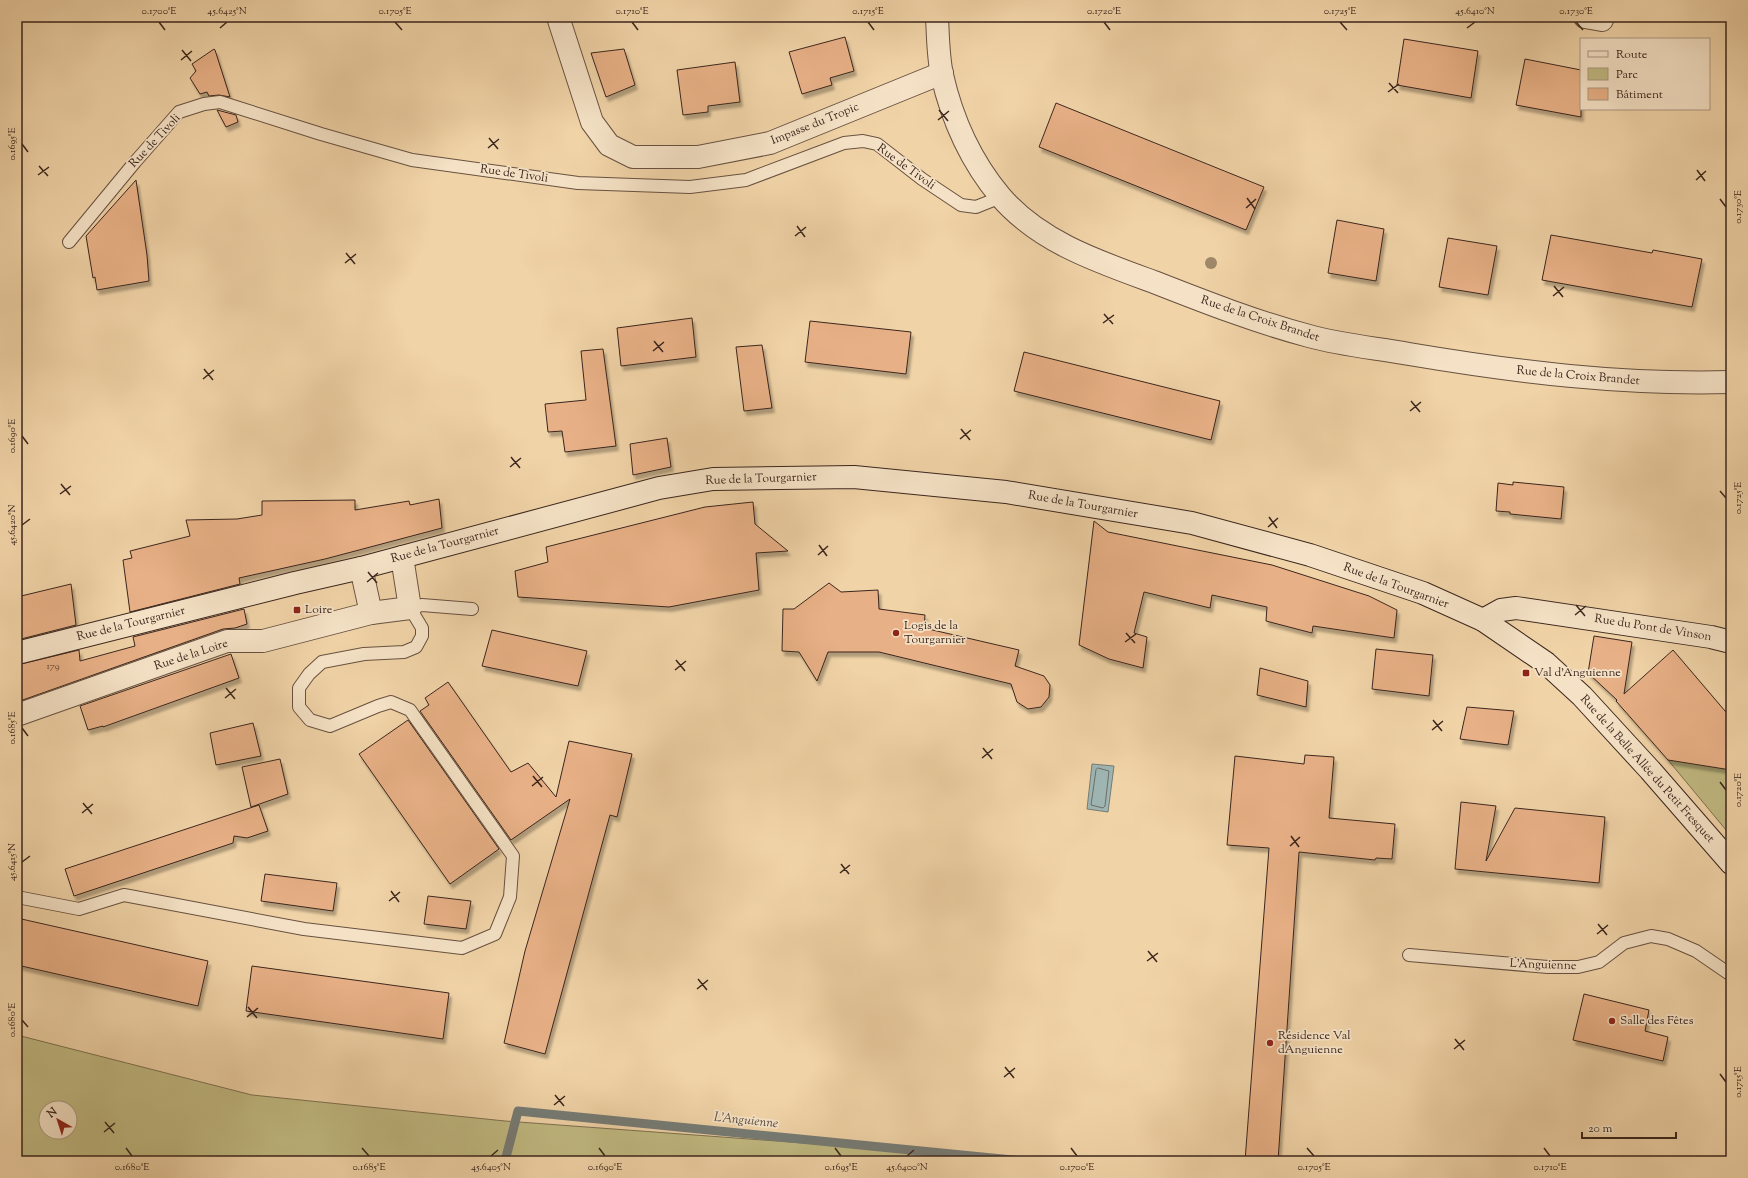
<svg xmlns="http://www.w3.org/2000/svg" width="1748" height="1178" font-family="'Sorts Mill Goudy',serif">
	<style>
		.green { fill: #c1ba82; stroke: #7e7050; fill-rule: evenodd }
		.water { fill: #9eb5b2; stroke: #767c76 }
		.lines { fill: none; stroke-linecap: round; stroke-linejoin: round }
		.shore { stroke: #6c6e68; stroke-width: 1 }
		.stream { stroke: #767c76; stroke-width: 9 }
		.building { fill: #e8b086; stroke: #3b261d; filter: url(#shadow) }
		.lane-casing { stroke: #685140; stroke-width: 14 }
		.street-casing { stroke: #685140; stroke-width: 24 }
		.secondary-casing { stroke: #3b261d; stroke-width: 24 }
		.lane { stroke: #f5e2c6; stroke-width: 12 }
		.street { stroke: #f5e2c6; stroke-width: 22 }
		.secondary { stroke: #f5e2c6; stroke-width: 22 }
		.tree { fill: #9f8869 }
		.ticks { fill: none; stroke: #3b261d; stroke-width: 1.5 }
		.poi-dot { fill: #8f2418; stroke: #f5e2c6; stroke-width: 1.5 }
		.labels { text-anchor: middle; dominant-baseline: central; stroke-width: 3.5; stroke-linejoin: round; paint-order: stroke }
		.number-label { font-size: 10px; fill: #664837 }
		.street-label { font-size: 12px; fill: #3b261d; stroke: #f5e2c6 }
		.poi-label { font-size: 12px; fill: #3b261d; stroke: #f5e2c6; text-anchor: start }
		.water-label { font-size: 13px; font-style: italic; fill: #544a42; stroke: #f5e2c6 }
		.neatline { fill: none; stroke: #3b261d; stroke-width: 1.5 }
		.ticks-label { font-size: 10px; text-anchor: middle; fill: #3b261d }
	</style>
	<defs>
		<filter id="shadow"><feDropShadow dx="2.5" dy="4.5" stdDeviation="1" flood-color="#0004"/></filter>
	</defs>
	<rect width="100%" height="100%" fill="#f0d3a7"/>
	<filter id="stains"><feTurbulence type="fractalNoise" baseFrequency=".005" numOctaves="4"/><feColorMatrix values="0 0 0 0 .2 0 0 0 0 .09 0 0 0 0 .02 0 0 0 .5 -.17"/></filter>
	<radialGradient id="worn" r=".72"><stop offset=".6" stop-color="#630" stop-opacity="0"/><stop offset="1" stop-color="#630" stop-opacity=".3"/></radialGradient>
	<g class="green">
		<polygon points="1668,760 1731,766 1731,836"/>
		<path d="M17,1035l235,60 253,26 542,40h-1030zM46,1108h24v24h-24z"/>
	</g>
	<polygon class="water" points="1092,764 1114,766 1108,812 1087,809"/>
	<g class="lines">
		<polygon class="shore" points="1098,768 1109,771 1105,806 1103,808 1091,805 1096,770"/>
		<polyline class="stream" points="505,1161 518,1111 1022,1161"/>
	</g>
	<g class="building">
		<polygon points="845,37 854,71 830,78 832,85 802,94 789,52"/>
		<polygon points="1404,39 1478,51 1471,98 1397,85"/>
		<polygon points="214,49 215,50 230,97 219,95 209,96 207,92 200,94 190,78 196,71 192,64"/>
		<polygon points="624,49 635,85 606,97 591,53"/>
		<polygon points="1525,59 1581,70 1581,117 1516,105"/>
		<polygon points="735,62 740,102 708,106 708,112 683,115 677,70"/>
		<polygon points="1056,103 1264,187 1246,230 1039,147"/>
		<polygon points="217,110 236,115 238,122 226,127"/>
		<polygon points="136,180 147,255 149,281 97,290 95,277 93,278 86,236"/>
		<polygon points="1337,220 1384,229 1376,281 1328,273"/>
		<polygon points="1551,235 1652,253 1653,250 1702,259 1692,307 1542,280"/>
		<polygon points="1448,238 1497,246 1488,295 1439,287"/>
		<polygon points="692,318 696,357 621,366 617,328"/>
		<polygon points="810,321 911,332 906,374 805,362"/>
		<polygon points="762,345 772,408 744,411 736,347"/>
		<polygon points="603,349 616,446 565,452 562,431 548,432 545,404 586,400 581,351"/>
		<polygon points="1024,352 1220,401 1211,440 1014,391"/>
		<polygon points="667,438 671,467 633,475 630,444"/>
		<polygon points="1513,482 1564,487 1561,519 1510,514 1510,512 1496,511 1498,483 1513,485"/>
		<polygon points="439,499 442,528 325,559 239,578 240,584 130,612 123,560 132,558 130,551 190,536 186,520 237,519 262,515 262,501 355,500 355,510 409,501 410,505"/>
		<polygon points="753,502 755,524 788,551 756,553 759,590 669,607 518,597 515,571 548,562 546,547 705,507"/>
		<polygon points="1094,521 1108,532 1272,565 1369,596 1397,610 1394,638 1313,626 1312,633 1266,621 1267,607 1212,595 1210,608 1144,592 1134,633 1147,637 1143,668 1109,659 1079,645"/>
		<polygon points="829,583 841,592 878,590 879,609 925,615 924,628 1019,650 1015,666 1044,676 1050,685 1049,697 1041,707 1028,709 1017,702 1011,684 879,652 828,652 817,681 799,652 782,651 783,609 794,609"/>
		<polygon points="71,584 76,625 17,640 17,597"/>
		<polygon points="244,609 247,624 235,628 223,629 17,702 17,665 79,650 80,661 135,646 133,637"/>
		<polygon points="492,630 587,651 578,686 482,666"/>
		<polygon points="1594,636 1632,642 1624,694 1673,650 1731,718 1731,770 1668,760 1616,701 1617,700 1588,673"/>
		<polygon points="1376,649 1433,655 1429,696 1372,689"/>
		<polygon points="231,654 239,678 103,727 103,726 88,730 80,706"/>
		<polygon points="1260,668 1308,681 1306,707 1257,695"/>
		<polygon points="448,682 511,772 528,763 556,797 569,741 632,754 617,817 610,815 545,1054 504,1043 525,951 570,799 511,840 420,711 429,705 425,698"/>
		<polygon points="1467,707 1514,711 1508,745 1460,739"/>
		<polygon points="408,720 499,849 450,884 359,754"/>
		<polygon points="253,723 261,756 216,765 210,733"/>
		<polygon points="1305,755 1334,757 1329,818 1395,824 1392,859 1376,858 1375,860 1299,852 1278,1161 1245,1161 1269,848 1227,845 1235,756 1304,764"/>
		<polygon points="280,759 288,794 251,807 242,767"/>
		<polygon points="1461,802 1496,806 1486,861 1515,808 1605,817 1599,883 1455,869"/>
		<polygon points="259,805 268,831 247,838 234,836 233,843 74,896 65,869"/>
		<polygon points="265,874 337,883 333,911 261,901"/>
		<polygon points="428,896 471,901 466,929 424,924"/>
		<polygon points="17,918 208,961 198,1006 17,965"/>
		<polygon points="252,966 449,993 443,1039 246,1011"/>
		<polygon points="1584,994 1649,1010 1645,1031 1668,1037 1663,1061 1573,1040"/>
	</g>
	<g class="lines">
		<g class="lane-casing">
			<g id="lane">
				<polyline points="69,242 135,162 179,112 204,104 220,102 321,134 412,160 578,183 690,187 746,180 844,143 863,141 877,144 922,179 961,205 976,207 1001,197"/>
				<polyline points="17,897 79,909 124,895 304,929 462,948 495,934 510,897 513,856 410,710 391,702 378,706 330,726 310,720 299,707 299,688 309,674 322,662 364,654 404,652 416,647 422,636 422,628 410,608 422,605 472,609"/>
				<polyline points="1409,955 1548,967 1578,967 1599,962 1624,943 1651,936 1668,939 1696,951 1731,975"/>
			</g>
		</g>
		<g class="street-casing">
			<g id="street">
				<polyline points="558,17 592,122 609,145 633,157 698,157 770,143 942,73"/>
				<path d="M937,17c1,19 1,39 5,58 10,44 28,85 58,121 39,46 99,66 154,86 51,20 102,40 155,54 32,9 67,12 100,18 107,18 213,31 322,28"/>
				<polyline points="1585,17 1602,20 1603,17"/>
				<polyline points="361,568 371,613"/>
				<polyline points="17,715 227,641 263,641 371,613 410,608 402,557"/>
			</g>
		</g>
		<g class="secondary-casing">
			<g id="secondary">
				<polyline points="1483,620 1501,610 1516,608 1711,637 1731,642"/>
				<polyline points="17,653 295,583 361,568 659,488 713,479 854,477 1006,492 1192,523 1310,555 1423,593 1483,620 1546,663 1582,696 1650,770 1731,863"/>
			</g>
		</g>
		<use href="#lane" class="lane"/>
		<use href="#street" class="street"/>
		<use href="#secondary" class="secondary"/>
	</g>
	<circle class="tree" cx="1211" cy="263" r="6"/>
	<path class="ticks" d="M159,22l6,8M395,22l7,8M632,22l6,8M868,22l6,8M1104,22l6,8M1340,22l7,8M1576,22l7,8M220,28l7,-6M1467,28l8,-6M182,50l9,11M181,60l11,-9M1389,83l9,10M1388,92l11,-8M939,110l9,11M938,120l11,-9M489,138l9,11M22,144l6,8M488,148l11,-9M39,166l9,10M1697,170l8,11M38,175l11,-8M1696,180l10,-9M1247,198l8,11M1720,199l6,8M1246,208l10,-9M797,226l8,11M795,236l11,-9M346,253l9,11M345,263l11,-9M1554,286l9,11M1553,296l11,-9M1104,314l9,10M1103,323l11,-8M654,341l9,11M653,351l11,-9M204,369l9,11M203,379l11,-9M1411,401l9,11M1410,411l11,-9M961,429l9,11M22,436l6,8M960,439l11,-9M511,457l9,11M510,467l11,-9M61,484l9,11M1720,491l6,7M60,494l11,-8M1269,517l8,11M22,525l8,-6M1268,527l10,-9M819,545l8,11M818,555l10,-9M368,572l9,11M367,582l11,-9M1576,605l9,11M1575,615l11,-9M1126,633l9,10M1125,642l11,-8M676,660l9,11M675,670l11,-9M226,688l9,11M225,698l11,-9M1433,720l9,11M22,728l6,8M1432,730l11,-9M983,748l9,11M982,758l11,-9M533,776l9,11M1720,782l6,8M532,786l11,-9M83,803l9,11M82,813l11,-9M1291,836l8,11M1290,846l10,-9M22,862l8,-6M841,864l8,10M840,873l10,-8M391,891l8,11M389,901l11,-9M1598,924l9,11M1597,934l11,-9M1148,951l9,11M1147,961l11,-8M698,979l9,11M697,989l11,-9M248,1007l9,11M247,1017l11,-9M22,1020l6,7M1455,1039l9,11M1454,1049l11,-9M1005,1067l9,11M1720,1074l6,8M1004,1077l11,-9M555,1095l9,11M554,1105l11,-9M105,1122l9,11M104,1132l11,-9M126,1148l6,8M362,1148l7,8M599,1148l6,8M835,1148l6,8M1071,1148l6,8M1307,1148l7,8M1544,1148l6,8M491,1156l7,-6M907,1156l7,-6"/>
	<g class="poi-dot">
		<rect x="293" y="606" width="8" height="8" rx="2"/>
		<circle cx="896" cy="633" r="4"/>
		<rect x="1522" y="669" width="8" height="8" rx="2"/>
		<circle cx="1612" cy="1021" r="4"/>
		<circle cx="1270" cy="1043" r="4"/>
	</g>
	<g class="labels">
		<g class="number-label">
			<text x="53" y="666">179</text>
		</g>
		<g class="street-label">
			<text transform="translate(815 124) rotate(-22)">Impasse du Tropic</text>
			<text transform="translate(155 141) rotate(-47)">Rue de Tivoli</text>
			<text transform="translate(906 167) rotate(36)">Rue de Tivoli</text>
			<text transform="translate(514 174) rotate(8)">Rue de Tivoli</text>
			<text transform="translate(1260 319) rotate(18)">Rue de la Croix Brandet</text>
			<text transform="translate(1578 376) rotate(5)">Rue de la Croix Brandet</text>
			<text transform="translate(761 479) rotate(-2)">Rue de la Tourgarnier</text>
			<text transform="translate(1083 505) rotate(10)">Rue de la Tourgarnier</text>
			<text transform="translate(445 545) rotate(-15)">Rue de la Tourgarnier</text>
			<text transform="translate(1396 586) rotate(20)">Rue de la Tourgarnier</text>
			<text transform="translate(131 624) rotate(-14)">Rue de la Tourgarnier</text>
			<text transform="translate(1653 628) rotate(9)">Rue du Pont de Vinson</text>
			<text transform="translate(191 655) rotate(-18)">Rue de la Loire</text>
			<text transform="translate(1647 769) rotate(48)">Rue de la Belle Allée du Petit Fresquet</text>
			<text transform="translate(1543 965) rotate(2)">L'Anguienne</text>
		</g>
		<g class="poi-label">
			<text x="305" y="610">Loire</text>
			<text x="904" y="626">Logis de la<tspan x="904" dy="14">Tourgarnier</tspan></text>
			<text x="1534" y="673">Val d'Anguienne</text>
			<text x="1620" y="1021">Salle des Fêtes</text>
			<text x="1278" y="1036">Résidence Val<tspan x="1278" dy="14">dAnguienne</tspan></text>
		</g>
		<g class="water-label">
			<text transform="translate(746 1121) rotate(6)">L'Anguienne</text>
		</g>
	</g>
	<rect width="1748" height="1178" fill="none" stroke="#f0d3a7" stroke-width="44"/>
	<rect x="1580" y="38" width="130" height="72" fill="#f5e2c6" stroke="#ab9782"/>
	<rect x="1588" y="51" width="20" height="6" fill="#f5e2c6" stroke="#ab9782"/>
	<text x="1616" y="58" font-size="12" fill="#3b261d">Route</text>
	<rect x="1588" y="68" width="20" height="12" fill="#c1ba82" stroke="#ab9782"/>
	<text x="1616" y="78" font-size="12" fill="#3b261d">Parc</text>
	<rect x="1588" y="88" width="20" height="12" fill="#e8b086" stroke="#ab9782"/>
	<text x="1616" y="98" font-size="12" fill="#3b261d">Bâtiment</text>
	<g transform="translate(58 1120) rotate(321)"><circle r="19" fill="#f5e2c6" stroke="#ab9782"/>
	<path d="M0-3L7 15L0 10L-7 15Z" fill="#8f2418"/>
	<text y="-6" font-size="11" font-weight="bold" text-anchor="middle" fill="#3b261d">N</text>
	</g>
	<path d="M1582 1132v6h94v-6" fill="none" stroke="#3b261d" stroke-width="2"/>
	<text x="1588" y="1132" font-size="12" fill="#3b261d" stroke="#f5e2c6" stroke-width="3" paint-order="stroke">20 m</text>
	<rect x="22" y="22" width="1704" height="1134" class="neatline"/>
	<g class="ticks-label">
		<text x="159" y="14">0.1700°E</text>
		<text x="227" y="14">45.6425°N</text>
		<text x="395" y="14">0.1705°E</text>
		<text x="632" y="14">0.1710°E</text>
		<text x="868" y="14">0.1715°E</text>
		<text x="1104" y="14">0.1720°E</text>
		<text x="1340" y="14">0.1725°E</text>
		<text x="1475" y="14">45.6410°N</text>
		<text x="1576" y="14">0.1730°E</text>
		<text transform="translate(11 144) rotate(-90)" y="4">0.1695°E</text>
		<text transform="translate(1737 207) rotate(-90)" y="4">0.1730°E</text>
		<text transform="translate(11 436) rotate(-90)" y="4">0.1690°E</text>
		<text transform="translate(1737 498) rotate(-90)" y="4">0.1725°E</text>
		<text transform="translate(11 525) rotate(-90)" y="4">45.6420°N</text>
		<text transform="translate(11 728) rotate(-90)" y="4">0.1685°E</text>
		<text transform="translate(1737 790) rotate(-90)" y="4">0.1720°E</text>
		<text transform="translate(11 862) rotate(-90)" y="4">45.6415°N</text>
		<text transform="translate(11 1020) rotate(-90)" y="4">0.1680°E</text>
		<text transform="translate(1737 1082) rotate(-90)" y="4">0.1715°E</text>
		<text x="132" y="1170">0.1680°E</text>
		<text x="369" y="1170">0.1685°E</text>
		<text x="491" y="1170">45.6405°N</text>
		<text x="605" y="1170">0.1690°E</text>
		<text x="841" y="1170">0.1695°E</text>
		<text x="907" y="1170">45.6400°N</text>
		<text x="1077" y="1170">0.1700°E</text>
		<text x="1314" y="1170">0.1705°E</text>
		<text x="1550" y="1170">0.1710°E</text>
	</g>
	<rect width="100%" height="100%" filter="url(#stains)"/>
	<rect width="100%" height="100%" fill="url(#worn)"/>
</svg>
